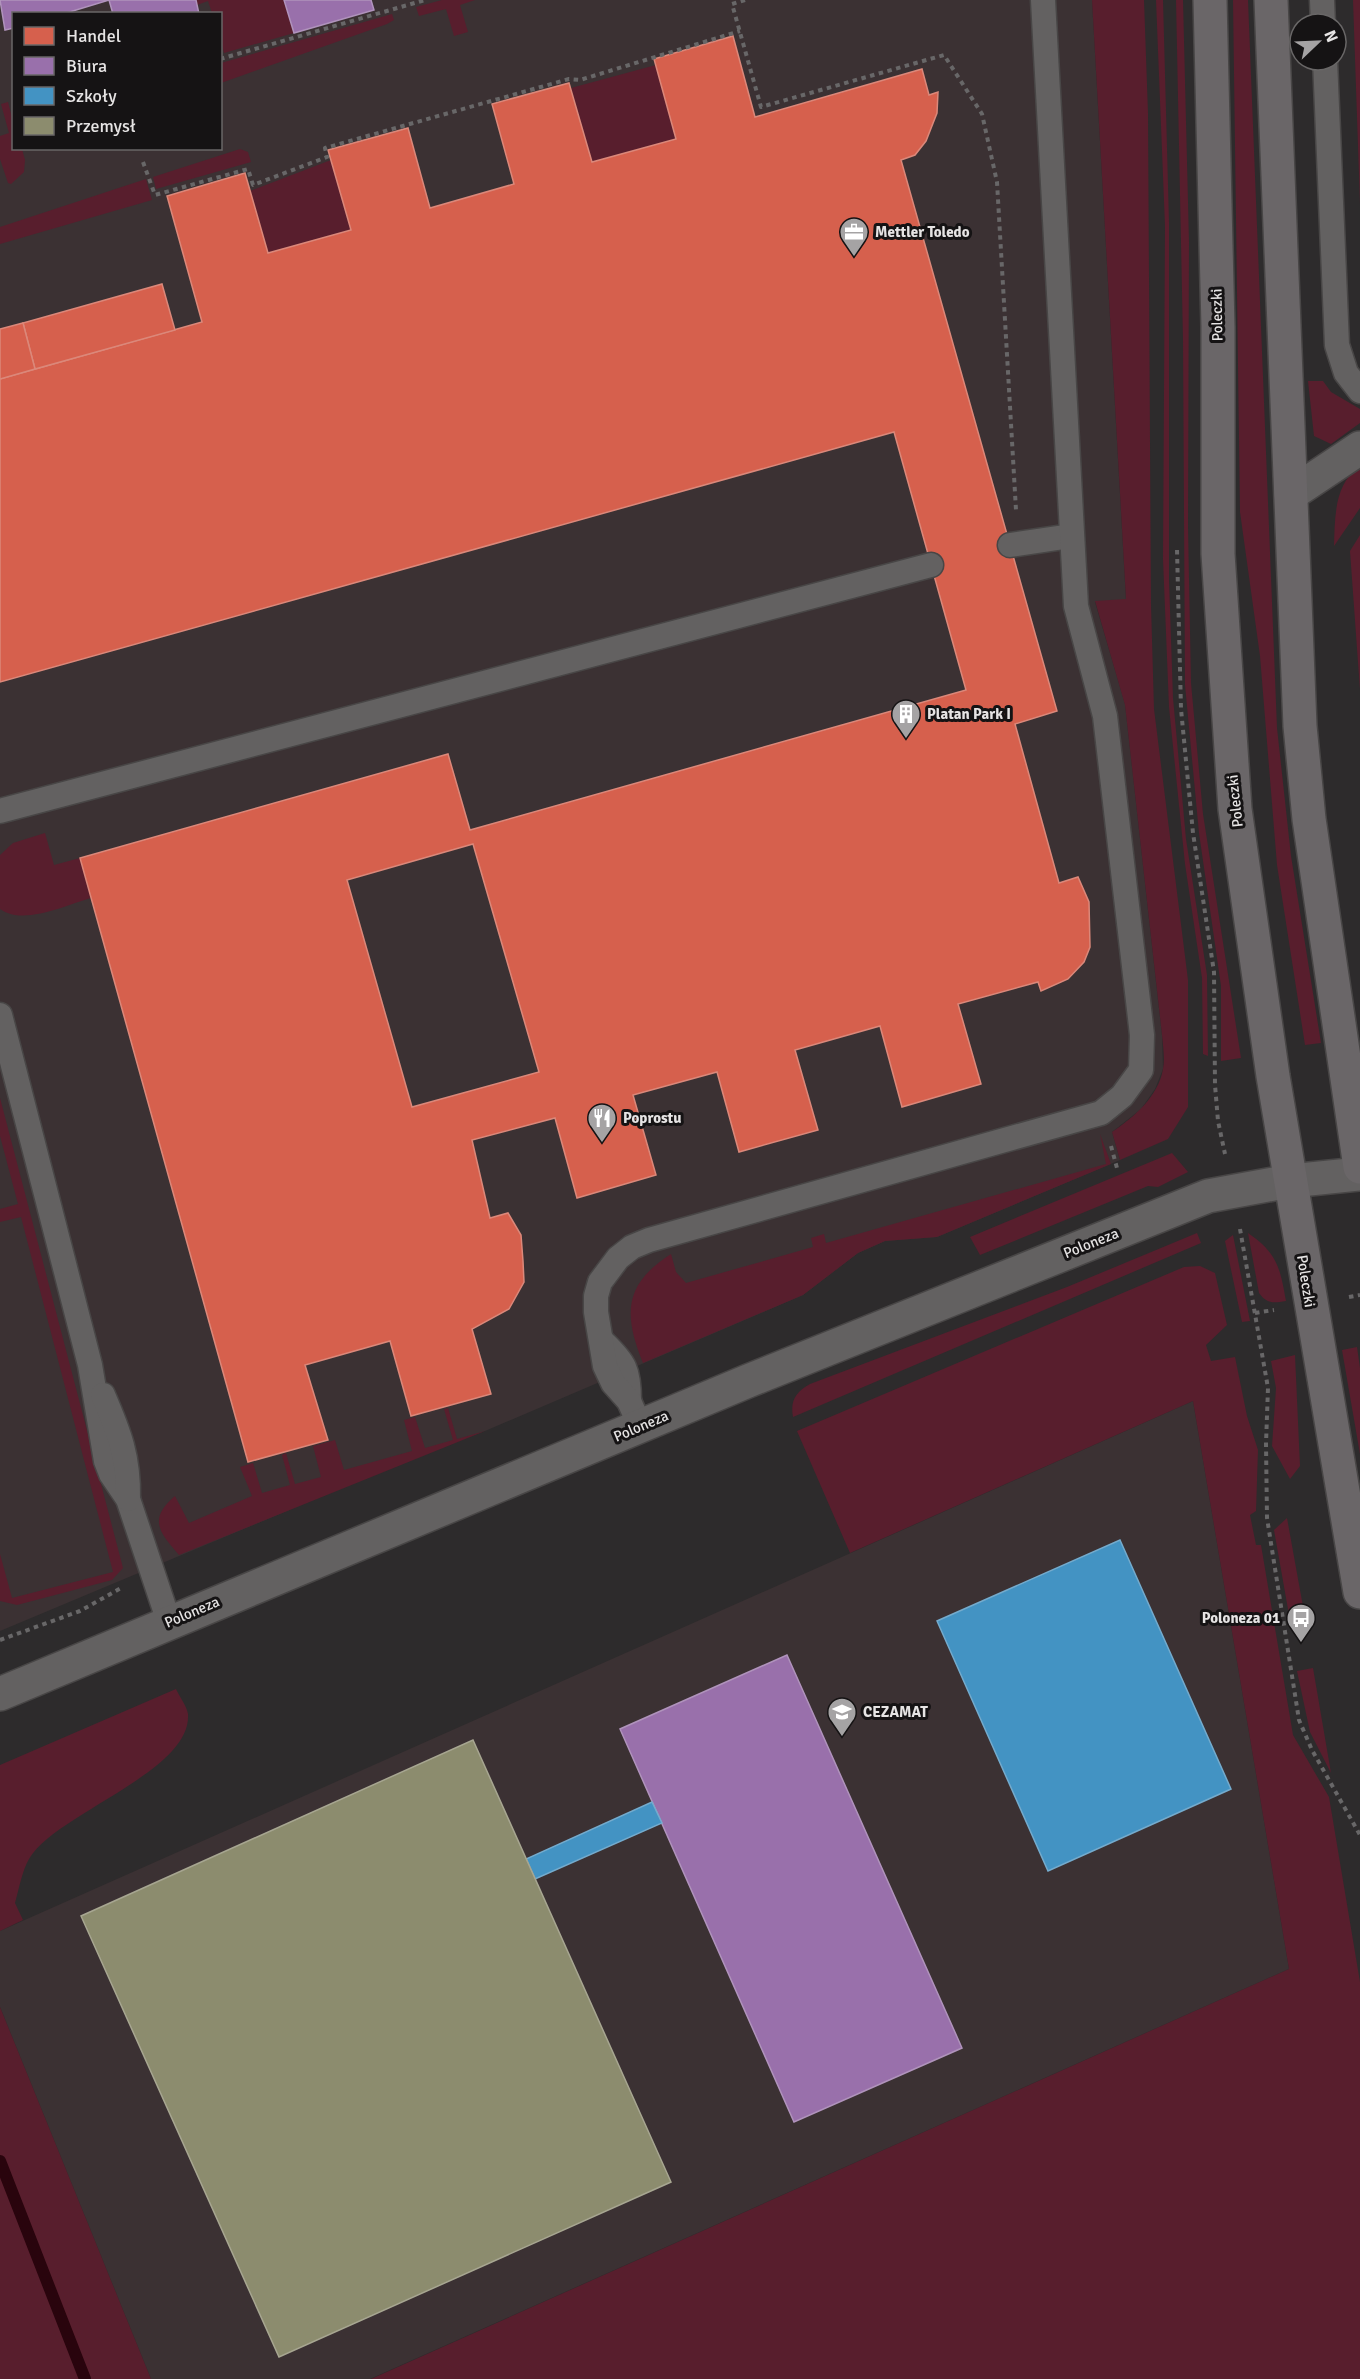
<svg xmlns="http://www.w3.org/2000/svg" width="1360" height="2379" font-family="Signika,sans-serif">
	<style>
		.built { fill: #3b3133; fill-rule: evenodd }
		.green { fill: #581e2d }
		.shops { fill: #d6604d; stroke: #db887a; stroke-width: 1.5; fill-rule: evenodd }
		.offices { fill: #9970ab; stroke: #b093bc; stroke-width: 1.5 }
		.schools { fill: #4393c3; stroke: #74abcd; stroke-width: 1.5 }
		.industry { fill: #8c8c6e; stroke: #a7a691; stroke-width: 1.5 }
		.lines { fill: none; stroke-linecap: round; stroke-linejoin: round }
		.stream { stroke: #29040d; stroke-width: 12 }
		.lane-casing { stroke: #484646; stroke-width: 27 }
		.street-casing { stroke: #484646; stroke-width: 36 }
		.secondary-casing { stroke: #484646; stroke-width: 36 }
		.path { stroke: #686768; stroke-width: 4; stroke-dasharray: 4.5 4.5; stroke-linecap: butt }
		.lane { stroke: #636161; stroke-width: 24 }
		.street { stroke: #636161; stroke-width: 33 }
		.secondary { stroke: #6a6668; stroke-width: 33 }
		.labels { text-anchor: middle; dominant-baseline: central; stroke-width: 6; stroke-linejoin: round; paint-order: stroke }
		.poi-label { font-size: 15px; font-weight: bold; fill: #e6e4e4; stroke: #151314; text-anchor: start }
		.street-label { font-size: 15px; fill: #e6e4e4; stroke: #151314 }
	</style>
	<rect width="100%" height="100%" fill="#2d2b2c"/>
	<g class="built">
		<path d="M0,0h1092l34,600 -31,2 30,102 37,331 1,34 -8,20 -14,20 -29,23 8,28 -183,77 -52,4 -27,12 -55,42 -318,136 -67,25 -418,175zM14,14h206v134h-206z"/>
		<polygon points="1193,1401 1289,1969 370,2379 151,2379 0,2007 0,1931"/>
	</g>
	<g class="green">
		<polygon points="196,0 284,0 294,33 224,53 221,42 220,14 212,13 208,1 197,5"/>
		<polygon points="442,0 475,0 460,5 468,32 454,36 446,9 419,16 416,7"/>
		<path d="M1092,0h52l4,113 3,492 3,104 34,271v127l-20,32 -48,21 -8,-28c22,-15 46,-35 51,-63 2,-10 0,-23 -1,-34l-37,-330 -30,-104 31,-2z"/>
		<polygon points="1156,0 1163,0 1169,222 1169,580 1173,698 1186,839 1207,975 1208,1056 1203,1054 1202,978 1185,864 1169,707 1163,559 1165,226"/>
		<polygon points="1176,0 1183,0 1189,242 1188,526 1191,683 1203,814 1241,1058 1221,1061 1221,986 1199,833 1185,685 1183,340"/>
		<polygon points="1233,0 1248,0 1277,728 1291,856 1321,1043 1305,1045 1277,865 1260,656 1240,512"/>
		<polygon points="1353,0 1360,0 1360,204"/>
		<polygon points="392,14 394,20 387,24 221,83 221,63"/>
		<polygon points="656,65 676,139 592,162 571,88"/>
		<polygon points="8,102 13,121 14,148 22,149 25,160 24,172 11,184 8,183 0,159 0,136 9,133 1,104"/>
		<polygon points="240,149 248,152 251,162 156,189 153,177"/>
		<polygon points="331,160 351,230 268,253 250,191"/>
		<polygon points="146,179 152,200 0,244 0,227"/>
		<polygon points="1308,381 1323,381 1331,392 1360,409 1360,423 1331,444 1314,436"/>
		<path d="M1360,466v42l-26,38c1,-29 0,-62 26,-80z"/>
		<polygon points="1360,535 1360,690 1350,551"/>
		<path d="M45,833l9,32 26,-7 11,40c-25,7 -68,28 -91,11v-54l13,-12z"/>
		<polygon points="0,1098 123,1568 112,1580 17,1605 0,1601 0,1554 12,1598 113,1572 21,1217 0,1222 0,1209 18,1204 0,1136"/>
		<path d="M1100,1134l11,30 -174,73 -52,4 -27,12 -55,42 -160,68c-20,-49 -19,-79 28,-109l5,18 10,11 127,-36 -2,-9 13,-4 2,9 280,-79z"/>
		<polygon points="1172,1153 1188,1172 1158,1187 1148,1186 980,1255 970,1237"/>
		<path d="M1197,1233l4,10 -408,174c-3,-17 3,-25 17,-33l257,-97z"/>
		<path d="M1248,1233c29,20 32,34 38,68 -13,2 -19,3 -27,-8z"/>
		<polygon points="1233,1235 1250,1321 1242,1322 1225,1241"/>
		<polygon points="1200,1266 1215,1273 1227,1325 1206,1345 1211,1361 1235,1357 1247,1416 1258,1450 1256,1511 1250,1515 1256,1545 1261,1545 1293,1735 1329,1797 1360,1982 1360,2379 371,2379 1289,1969 1193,1401 850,1553 797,1431 1184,1267"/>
		<polygon points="1357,1347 1360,1368 1360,1454 1342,1350"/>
		<polygon points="1295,1355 1300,1466 1290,1479 1272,1446 1276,1388 1271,1361"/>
		<path d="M448,1408l9,31 28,-8 -306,124c-20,-23 -31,-36 -4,-59l14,27 63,-27 -12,-29 13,-4 9,30 28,-8 -8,-30 4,-2 9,31 26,-7 -8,-31 22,-6 9,30 68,-19 -8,-31 11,-3 10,31 28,-8 -9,-31z"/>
		<polygon points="1287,1518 1306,1623 1291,1626 1274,1530"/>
		<polygon points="1313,1668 1331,1773 1310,1732 1297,1671"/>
		<path d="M176,1689c3,7 11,17 12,25 4,58 -132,99 -159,145 -7,12 -10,30 -14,44l8,17 -23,11v-166z"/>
		<polygon points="0,2007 151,2379 0,2379"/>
	</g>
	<g class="shops">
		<path d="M733,36l22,81 167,-48 7,26 9,-3 -1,21 -11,28 -11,14 -14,5 156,551 -42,13 44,159 19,-6 11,25 1,45 -6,15 -16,17 -27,12 -3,-9 -80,22 23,80 -79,23 -22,-81 -85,24 23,80 -79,22 -22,-80 -84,23 23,80 -79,23 -22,-80 -83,22 18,78 18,-5 13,22 2,26 1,21 -15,27 -37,20 19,65 -80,22 -21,-75 -85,24 23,75 -80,22 -168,-604 368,-104 22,76 496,-140 -72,-258 -894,250v-303l202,-57 -35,-126 78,-23 23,80 83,-23 -23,-80 80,-22 22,80 84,-24 -22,-80 77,-21 23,79 84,-23 -22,-80zM473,844l66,228 -127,35 -65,-227z"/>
		<polygon points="162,284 175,330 35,369 23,323"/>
		<polygon points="23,323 35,369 0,379 0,329"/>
	</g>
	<g class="offices">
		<polygon points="0,0 196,0 199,14 113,14 109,0 63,14 14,14 14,28 5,30"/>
		<polygon points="284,0 371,0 374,10 294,33"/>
		<polygon points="787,1655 962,2048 794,2122 620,1729"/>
	</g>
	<g class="schools">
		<polygon points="1120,1540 1231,1789 1048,1871 937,1621"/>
		<polygon points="652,1802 662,1823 535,1879 526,1859"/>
	</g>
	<polygon class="industry" points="473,1740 671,2182 279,2357 81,1916"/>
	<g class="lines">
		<polyline class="stream" points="0,2161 85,2379"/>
		<g class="lane-casing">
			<g id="lane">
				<polyline points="1322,0 1323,24"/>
				<polyline points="1325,60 1337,345 1346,373 1360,391"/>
				<polyline points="1010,545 1071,536"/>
				<polyline points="0,811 931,565"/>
				<polyline points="0,1015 90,1365 106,1461 111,1474 128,1499 169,1622"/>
				<path d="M603,1342c22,21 26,28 26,59"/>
				<path d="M103,1395c16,37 26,62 25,104"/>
				<polyline points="640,1426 629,1401 613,1383 605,1366 596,1312 596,1296 600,1282 618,1258 632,1247 649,1240 1101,1113 1122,1096 1141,1070 1142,1035 1105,716 1076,606 1043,0"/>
			</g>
		</g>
		<g class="street-casing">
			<g id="street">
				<polyline points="1291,494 1360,448"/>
				<polyline points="0,1694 748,1381 1208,1196 1290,1181 1360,1174"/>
			</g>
		</g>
		<g class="secondary-casing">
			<g id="secondary">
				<polyline points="1210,0 1218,327 1218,554 1235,809 1273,1076 1360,1592"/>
				<polyline points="1271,0 1300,726 1309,819 1360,1167"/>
			</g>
		</g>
		<g class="path">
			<polyline points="745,0 732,4 761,107 944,55 982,114 997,182 1016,510"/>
			<polyline points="220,59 425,0"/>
			<polyline points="143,162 155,195 248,169 253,185 327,157 325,148 569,79 580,80 740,31"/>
			<polyline points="1177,550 1181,709 1193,833 1214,972 1215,1085 1218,1121 1225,1154"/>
			<polyline points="1111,1146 1117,1168"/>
			<polyline points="1240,1229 1268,1388 1266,1444 1267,1518 1299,1720 1312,1750 1360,1835"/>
			<polyline points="1349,1297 1360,1295"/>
			<polyline points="1255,1313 1274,1310"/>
			<polyline points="0,1640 80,1611 123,1587"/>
		</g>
		<use href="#lane" class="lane"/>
		<use href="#street" class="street"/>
		<use href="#secondary" class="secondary"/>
	</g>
	<defs>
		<g id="office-pin" transform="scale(1.5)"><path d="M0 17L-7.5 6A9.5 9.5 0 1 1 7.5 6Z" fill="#a5a3a4" stroke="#151314"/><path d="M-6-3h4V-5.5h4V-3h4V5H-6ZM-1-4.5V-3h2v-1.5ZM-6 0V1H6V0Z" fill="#fff"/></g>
		<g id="building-pin" transform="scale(1.5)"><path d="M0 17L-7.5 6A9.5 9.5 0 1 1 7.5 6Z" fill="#a5a3a4" stroke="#151314"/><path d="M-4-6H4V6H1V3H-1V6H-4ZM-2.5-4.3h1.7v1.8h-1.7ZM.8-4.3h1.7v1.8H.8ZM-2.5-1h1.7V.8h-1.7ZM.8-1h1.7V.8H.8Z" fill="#fff"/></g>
		<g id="restaurant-pin" transform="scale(1.5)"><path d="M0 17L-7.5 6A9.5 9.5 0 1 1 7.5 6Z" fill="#a5a3a4" stroke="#151314"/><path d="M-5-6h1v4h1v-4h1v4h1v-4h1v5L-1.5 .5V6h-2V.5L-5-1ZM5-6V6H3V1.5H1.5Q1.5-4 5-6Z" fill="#fff"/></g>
		<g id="bus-pin" transform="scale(1.5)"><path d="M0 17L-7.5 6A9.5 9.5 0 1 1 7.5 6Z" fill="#a5a3a4" stroke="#151314"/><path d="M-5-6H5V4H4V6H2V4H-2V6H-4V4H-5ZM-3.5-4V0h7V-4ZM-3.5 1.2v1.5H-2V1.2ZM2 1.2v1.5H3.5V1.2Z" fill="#fff"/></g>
		<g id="university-pin" transform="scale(1.5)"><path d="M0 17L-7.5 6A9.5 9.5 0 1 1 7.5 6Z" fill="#a5a3a4" stroke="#151314"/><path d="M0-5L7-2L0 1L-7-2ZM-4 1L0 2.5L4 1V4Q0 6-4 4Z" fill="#fff"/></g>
	</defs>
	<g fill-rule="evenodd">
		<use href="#office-pin" x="854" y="232"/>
		<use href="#building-pin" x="906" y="714"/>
		<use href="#restaurant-pin" x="602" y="1118"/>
		<use href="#bus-pin" x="1301" y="1618"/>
		<use href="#university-pin" x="842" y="1712"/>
	</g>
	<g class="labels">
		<g class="poi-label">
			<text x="875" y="232">Mettler Toledo</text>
			<text x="927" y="714">Platan Park I</text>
			<text x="623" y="1118">Poprostu</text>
			<text x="1280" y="1618" text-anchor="end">Poloneza 01</text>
			<text x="863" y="1712">CEZAMAT</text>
		</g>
		<g class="street-label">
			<text transform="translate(1217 315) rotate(-91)">Poleczki</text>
			<text transform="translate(1235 801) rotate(-96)">Poleczki</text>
			<text transform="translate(1091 1243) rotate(-22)">Poloneza</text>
			<text transform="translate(1306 1281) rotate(81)">Poleczki</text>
			<text transform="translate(641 1426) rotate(-23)">Poloneza</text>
			<text transform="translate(192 1612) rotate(-23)">Poloneza</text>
		</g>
	</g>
	<rect x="12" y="12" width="210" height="138" fill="#151314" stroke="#696767" stroke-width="1.5"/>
	<rect x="24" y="27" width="30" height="18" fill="#d6604d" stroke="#696767" stroke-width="1.5"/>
	<text x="66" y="42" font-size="18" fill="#e6e4e4">Handel</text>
	<rect x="24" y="57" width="30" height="18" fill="#9970ab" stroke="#696767" stroke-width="1.5"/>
	<text x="66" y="72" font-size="18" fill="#e6e4e4">Biura</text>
	<rect x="24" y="87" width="30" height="18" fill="#4393c3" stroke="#696767" stroke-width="1.5"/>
	<text x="66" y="102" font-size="18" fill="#e6e4e4">Szkoły</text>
	<rect x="24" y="117" width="30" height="18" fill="#8c8c6e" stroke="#696767" stroke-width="1.5"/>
	<text x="66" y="132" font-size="18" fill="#e6e4e4">Przemysł</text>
	<g transform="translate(1318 42) rotate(67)"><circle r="28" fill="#151314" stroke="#696767" stroke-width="1.5"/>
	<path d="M0-4.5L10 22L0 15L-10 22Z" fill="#a5a3a4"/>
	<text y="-9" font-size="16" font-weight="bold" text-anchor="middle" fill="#e6e4e4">N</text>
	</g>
</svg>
